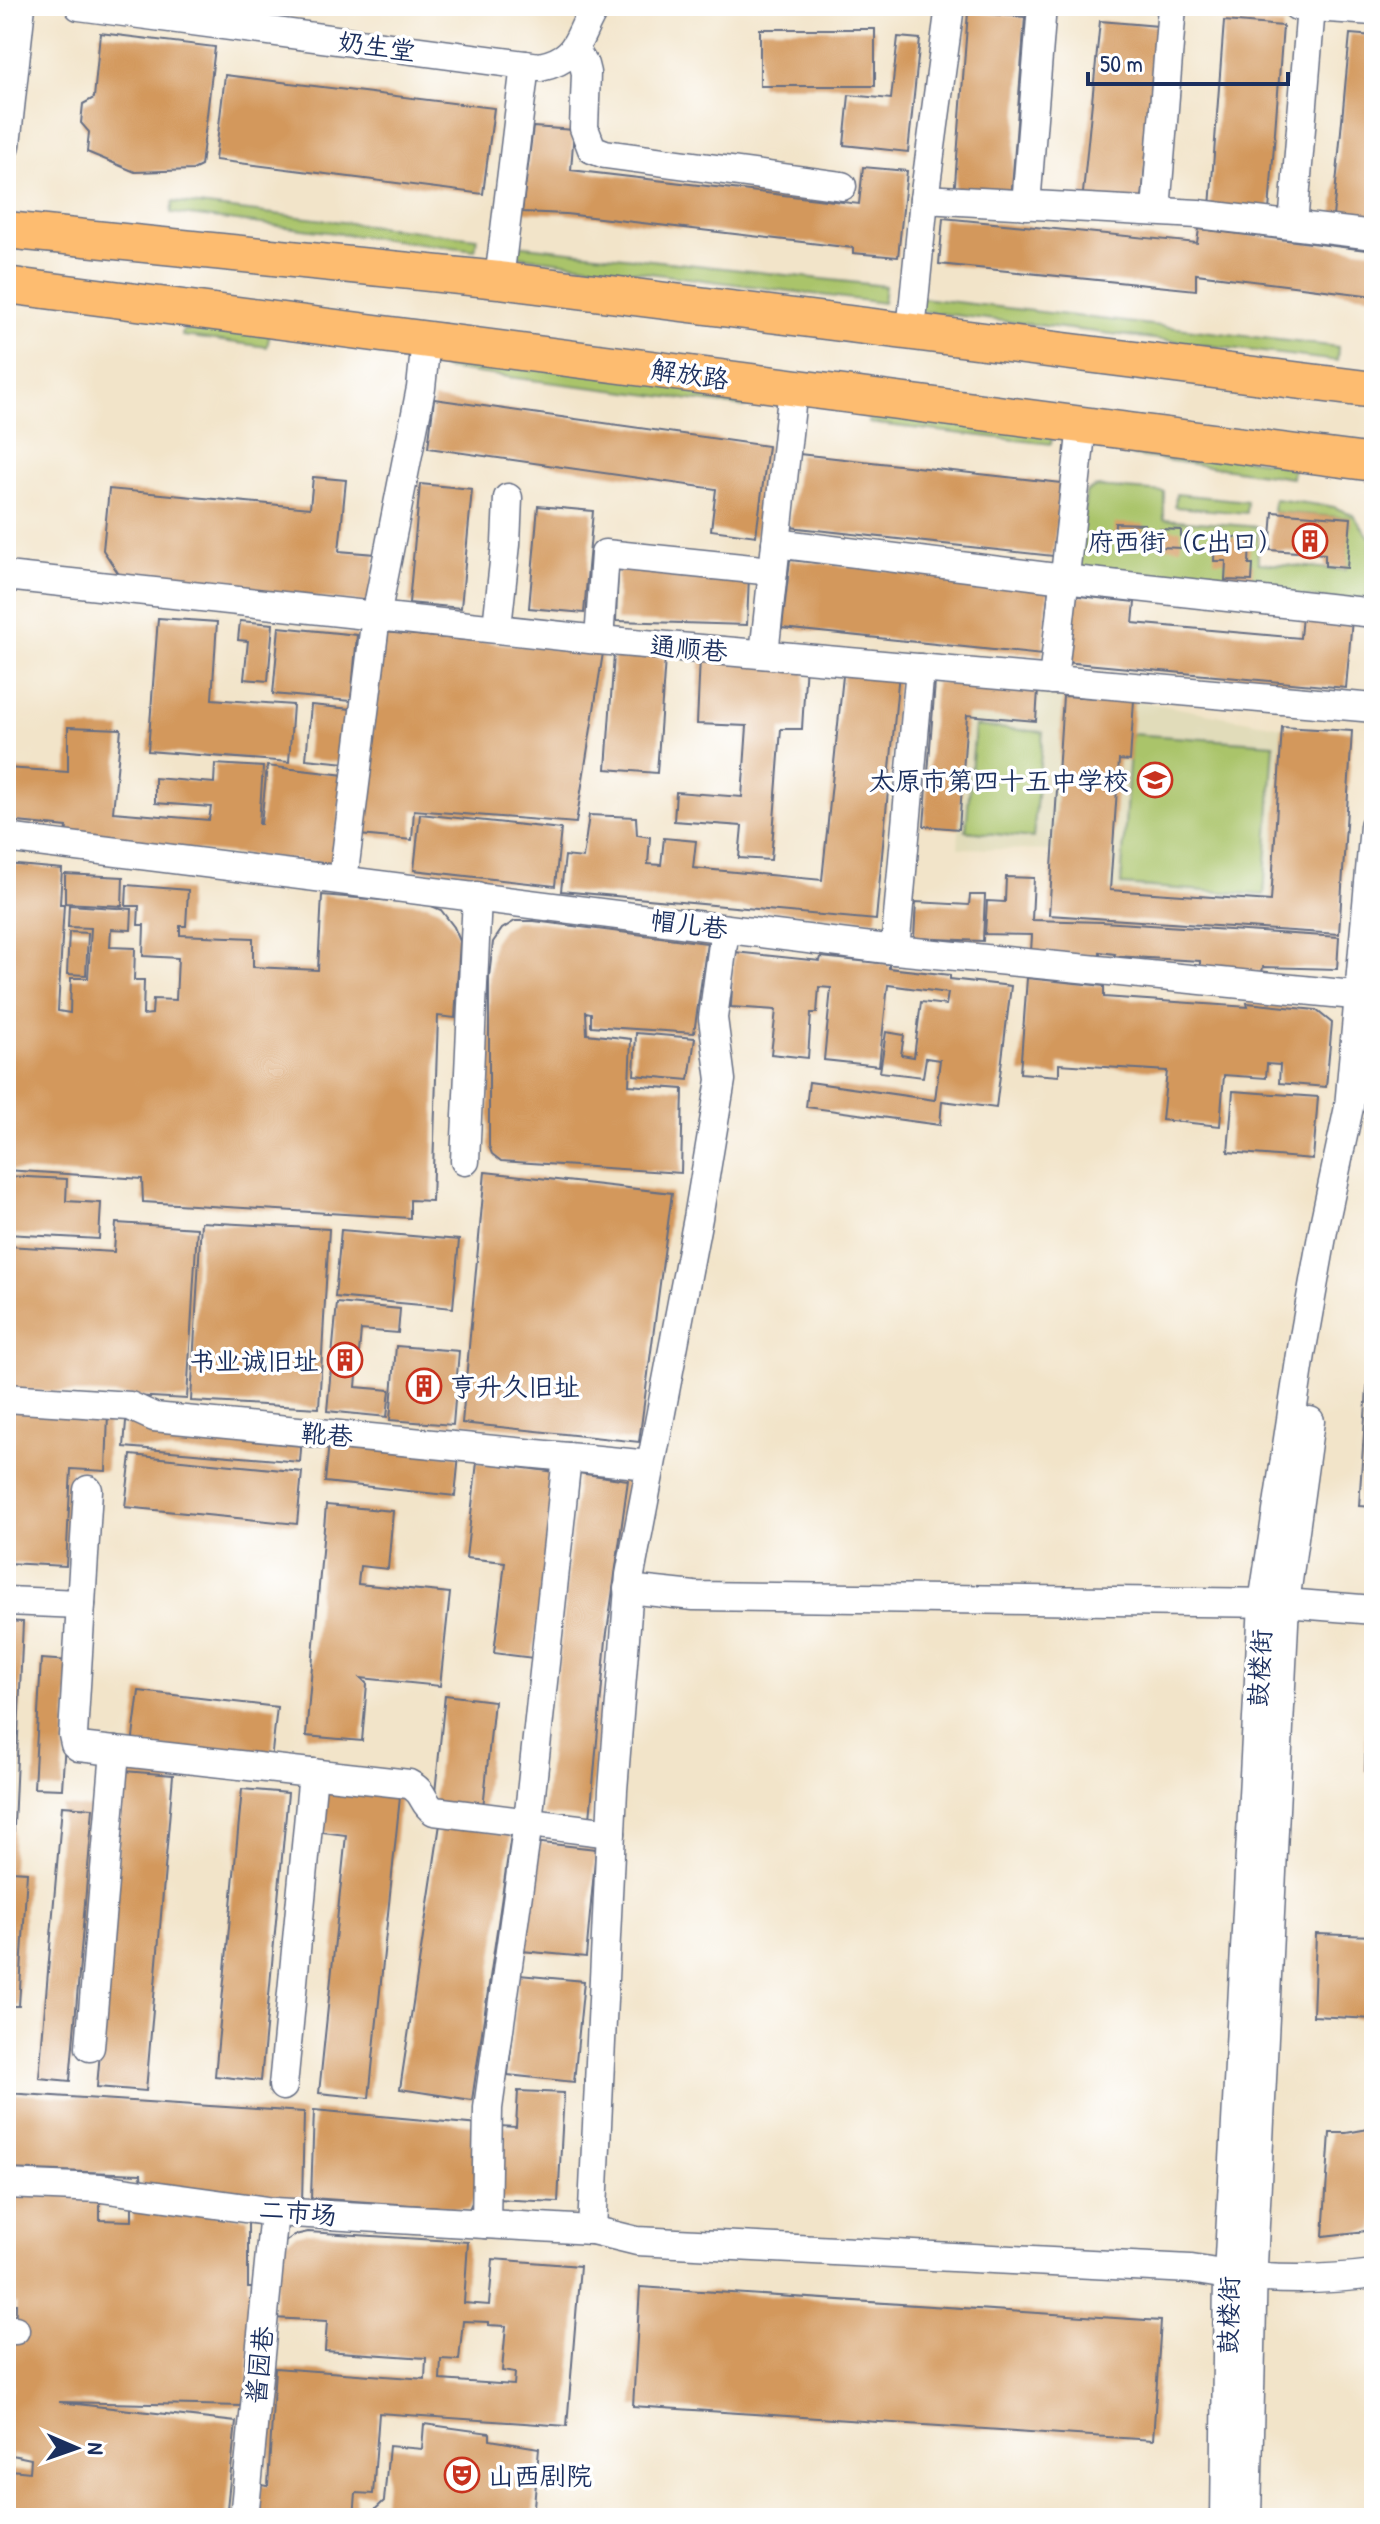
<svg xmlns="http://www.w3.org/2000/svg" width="1380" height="2524" font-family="'Patrick Hand','LXGW WenKai TC',sans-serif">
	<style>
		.built { fill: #e1dcba }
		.green { fill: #aac46a; stroke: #627a64; stroke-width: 2 }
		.building { fill: #d3985c; fill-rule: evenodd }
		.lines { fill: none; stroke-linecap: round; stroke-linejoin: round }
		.minor-casing { stroke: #666e83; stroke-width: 31 }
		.major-casing { stroke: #666e83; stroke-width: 39 }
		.minor { stroke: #fff; stroke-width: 28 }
		.major { stroke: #fdbc70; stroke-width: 36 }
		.labels { text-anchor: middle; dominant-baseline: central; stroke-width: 7; stroke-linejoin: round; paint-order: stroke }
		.street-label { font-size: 26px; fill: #1b2f5e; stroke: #fff }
		.poi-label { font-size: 26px; fill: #1b2f5e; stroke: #fff; text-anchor: end }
	</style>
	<rect width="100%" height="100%" fill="#fff"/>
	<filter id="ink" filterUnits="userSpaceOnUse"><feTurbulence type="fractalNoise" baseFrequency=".0125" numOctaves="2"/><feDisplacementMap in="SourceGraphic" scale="16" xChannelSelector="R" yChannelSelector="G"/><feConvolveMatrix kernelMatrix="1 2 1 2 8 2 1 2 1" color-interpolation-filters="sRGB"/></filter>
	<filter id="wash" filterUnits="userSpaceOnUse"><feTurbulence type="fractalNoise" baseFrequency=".006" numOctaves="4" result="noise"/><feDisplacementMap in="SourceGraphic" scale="32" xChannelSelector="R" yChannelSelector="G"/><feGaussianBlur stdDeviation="1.8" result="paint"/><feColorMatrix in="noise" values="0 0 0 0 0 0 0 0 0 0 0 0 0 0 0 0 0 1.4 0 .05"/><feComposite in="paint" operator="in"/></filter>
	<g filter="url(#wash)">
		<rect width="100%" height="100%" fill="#f2e4c9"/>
		<polygon class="built" points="1038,690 1063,696 1134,700 1282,727 1352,731 1339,934 1049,915 1053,851 958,848 967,715 1036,721"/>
		<g class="green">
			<polygon points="173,202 477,238 475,250 171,213"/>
			<polygon points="516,245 885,286 883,303 516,256"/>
			<polygon points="922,298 1338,347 1337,361 920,311"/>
			<polygon points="183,330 238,331 270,334 267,347 182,336"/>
			<polygon points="445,356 747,393 746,407 444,369"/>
			<polygon points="869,410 1053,432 1051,444 869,423"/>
			<polygon points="1123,444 1293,465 1292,478 1122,454"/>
			<polygon points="1096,487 1164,492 1164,519 1258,527 1258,563 1346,570 1350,518 1273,512 1274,499 1334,507 1353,515 1371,539 1367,604 1079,570 1086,492"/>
			<polygon points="1176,494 1247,501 1246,513 1175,507"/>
			<polygon points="975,726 1043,732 1033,838 966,831"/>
			<polygon points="1131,734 1274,744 1264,895 1121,885"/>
		</g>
		<g id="blocks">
			<g class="building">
				<polygon points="968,12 1025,17 1011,201 954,197"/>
				<polygon points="1100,21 1158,26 1141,209 1082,203"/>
				<polygon points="1224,21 1283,26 1269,211 1210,207"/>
				<rect x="760" y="29" width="115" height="57"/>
				<polygon points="100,33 215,47 201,166 193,170 135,172 87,152 89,132 81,123 83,104 94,98"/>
				<polygon points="1350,34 1374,36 1374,221 1333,217"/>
				<polygon points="898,37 920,39 908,152 844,145 849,95 891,99"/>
				<polygon points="225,75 494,108 483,194 215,160"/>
				<polygon points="533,127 574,130 571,170 859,204 863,167 907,171 898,257 853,253 853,248 566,214 522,212"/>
				<polygon points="943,218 1197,243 1199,229 1374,251 1374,296 1196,274 1196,290 939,264"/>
				<polygon points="434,399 768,446 756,536 711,530 716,489 428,448"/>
				<polygon points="799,454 1061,483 1053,556 790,527"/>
				<polygon points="313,477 346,480 339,551 375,554 370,603 122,579 103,550 109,489 310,508"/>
				<polygon points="420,484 472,489 461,608 409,603"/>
				<polygon points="538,506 593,511 584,613 529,608"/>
				<polygon points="1273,512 1351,518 1347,568 1325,566 1325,554 1270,550"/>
				<polygon points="1115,523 1144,524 1144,543 1114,542"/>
				<polygon points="1160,529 1181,530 1181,548 1159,547"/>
				<polygon points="1215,536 1250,538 1249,564 1253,564 1252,581 1225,580 1226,561 1214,561"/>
				<polygon points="790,560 1049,587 1042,655 782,628"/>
				<polygon points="618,570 749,575 747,625 616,621"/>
				<polygon points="1070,595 1135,602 1133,623 1300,638 1302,615 1352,619 1346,688 1064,662"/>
				<polygon points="158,618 217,622 212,699 293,705 289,762 148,751"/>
				<polygon points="240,621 273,624 268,681 244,679 248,641 238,640"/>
				<polygon points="279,627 357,635 351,701 273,694"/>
				<polygon points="384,632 603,653 576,823 414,810 412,840 360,835"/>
				<polygon points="614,654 665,658 657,773 606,769"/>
				<polygon points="700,657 806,662 802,729 781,729 771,860 739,858 742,826 674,821 676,792 742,797 747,726 697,724"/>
				<polygon points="844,666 899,672 876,920 561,891 565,856 583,858 589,815 636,817 637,835 650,837 648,864 661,865 664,838 696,841 693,868 822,880"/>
				<polygon points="935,682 1038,690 1036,721 967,715 959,829 924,826"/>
				<polygon points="1063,696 1134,700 1130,761 1119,760 1110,890 1271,901 1282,727 1352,731 1339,934 1049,915"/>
				<polygon points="311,705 351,709 346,763 306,759"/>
				<polygon points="68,727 121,729 113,812 209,820 211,807 155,803 155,778 214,783 215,764 263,767 259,824 261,824 267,766 344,775 333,864 66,837 67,827 8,821 6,819 6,768 68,772"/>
				<polygon points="420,814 561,829 555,886 414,870"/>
				<polygon points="6,864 62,869 60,904 64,904 58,1011 70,1013 71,978 88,978 91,928 68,927 69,905 132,909 131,930 111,929 110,947 135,948 134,980 144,980 143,1015 152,1014 153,999 176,1000 178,958 143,956 144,925 138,925 139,906 126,906 127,885 188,890 186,926 180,926 180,935 253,938 253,967 318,970 322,895 427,904 441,910 454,927 460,941 455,1018 438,1016 432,1201 410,1200 410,1218 143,1202 142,1179 6,1170"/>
				<polygon points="65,874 123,877 122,906 65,903"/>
				<polygon points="1006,877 1034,878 1032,920 1102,922 1339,937 1337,969 1263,967 1262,972 1200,967 1200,961 1114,956 1115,954 1100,952 1100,956 1031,952 1032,935 985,934 987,901 1005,902"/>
				<polygon points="970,895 985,895 983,941 914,938 916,902 969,905"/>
				<polygon points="515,921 534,921 707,943 694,1033 591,1026 591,1013 586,1012 587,1034 631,1039 629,1085 683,1089 681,1173 501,1161 492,1154 489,1146 489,977 493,942 502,929"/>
				<polygon points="69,932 88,933 86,975 67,974"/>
				<polygon points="734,952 820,961 821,957 889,964 889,968 950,975 950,979 1011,986 996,1108 942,1101 940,1125 806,1107 809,1082 935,1100 940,1060 926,1058 923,1077 880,1072 886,1032 904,1035 901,1055 914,1057 921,1002 946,1005 948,993 888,985 879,1066 824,1060 831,988 819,987 817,1013 811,1013 808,1058 771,1054 776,1010 731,1007"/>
				<polygon points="1027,978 1104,986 1104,997 1248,1007 1247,1003 1316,1010 1332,1023 1326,1087 1279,1083 1280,1065 1267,1064 1266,1078 1224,1075 1220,1126 1162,1120 1167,1071 1059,1064 1059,1076 1020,1073"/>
				<polygon points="636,1033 695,1038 689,1080 634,1075"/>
				<polygon points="1233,1091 1318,1097 1313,1159 1228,1152"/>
				<polygon points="485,1172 672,1193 639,1442 462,1423"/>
				<polygon points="6,1176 67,1179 66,1201 101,1203 99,1239 6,1234"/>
				<polygon points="201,1222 329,1229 319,1408 191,1401"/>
				<polygon points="116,1223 197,1228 187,1399 6,1389 6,1246 114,1252"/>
				<polygon points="341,1230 459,1240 453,1308 335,1297"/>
				<polygon points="337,1303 400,1309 398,1333 361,1330 356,1387 390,1390 387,1417 327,1411"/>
				<polygon points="1372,1314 1374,1314 1374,1507 1359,1506"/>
				<polygon points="396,1346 459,1351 453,1425 390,1420"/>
				<polygon points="6,1408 108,1413 106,1471 71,1469 66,1566 6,1563"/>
				<polygon points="126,1421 302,1436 300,1462 124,1447"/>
				<polygon points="329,1442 459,1455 455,1496 325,1482"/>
				<polygon points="131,1455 302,1472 297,1524 125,1507"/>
				<polygon points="477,1462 556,1472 533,1658 494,1653 505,1562 466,1558"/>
				<polygon points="578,1473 628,1480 606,1640 590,1819 543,1815"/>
				<polygon points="326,1505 393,1511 388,1569 360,1566 358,1584 450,1593 440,1686 361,1678 367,1684 362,1741 306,1736"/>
				<polygon points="6,1621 23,1622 12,1871 27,1872 19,2006 6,2006"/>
				<polygon points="41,1659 70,1661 62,1789 34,1788"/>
				<polygon points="1367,1675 1374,1675 1374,1773 1365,1771"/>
				<polygon points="139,1691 277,1707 271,1761 132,1745"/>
				<polygon points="445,1695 494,1701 483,1808 434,1803"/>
				<polygon points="124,1771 173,1775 146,2091 97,2087"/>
				<polygon points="319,1788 400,1797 369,2098 319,2093 346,1835 314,1831"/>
				<polygon points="242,1789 288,1793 261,2081 215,2076"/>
				<polygon points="62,1806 93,1808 70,2081 39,2078"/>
				<polygon points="440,1824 511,1835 472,2100 400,2089"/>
				<polygon points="533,1842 596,1849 586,1957 522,1951"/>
				<polygon points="1316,1934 1374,1936 1374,2019 1313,2016"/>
				<polygon points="519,1975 584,1981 574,2082 508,2075"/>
				<polygon points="518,2091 564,2093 558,2202 496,2199 500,2126 516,2127"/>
				<polygon points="6,2093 304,2112 302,2204 142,2185 141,2174 6,2169"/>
				<polygon points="314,2110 479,2125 478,2190 469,2209 311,2198"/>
				<polygon points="1374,2128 1374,2230 1323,2236 1330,2133 1346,2133"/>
				<path d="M6,2190l94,4v26l32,1v-16l116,13v70h4l-4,103 -5,15 -184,-4 177,20 -10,96h-220v-127h5l1,-6h-6v-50h9l1,-31h-10zM12,2455l19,4 -1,13 -19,-2z"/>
				<path d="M308,2232l160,10 -4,61 25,2 4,-46 87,7 -13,160 -188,-13 -6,81 -17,-1 -2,25h-96l3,-33 7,1 7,-118 150,11 1,-21 -101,-7 2,-30 -54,-3 6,-65 6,-11 10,-7zM463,2321l25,1v3l18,1 -4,45 13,2 -1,12 -74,-5 1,-21 18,1z"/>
				<polygon points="640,2287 1161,2321 1153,2440 633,2406"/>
				<polygon points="424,2424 490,2433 490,2440 539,2448 533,2518 366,2518 384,2501 389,2446 422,2449"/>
			</g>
		</g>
	</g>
	<g filter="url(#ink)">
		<use href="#blocks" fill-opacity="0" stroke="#666e83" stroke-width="2"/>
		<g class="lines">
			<g class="minor-casing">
				<g id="minor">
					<path d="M79,6l461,61c42,-9 36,-31 56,-61"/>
					<polyline points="1297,6 1374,11"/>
					<polyline points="574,49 584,65 586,73 584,128 592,149 605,154 842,186"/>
					<polyline points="6,145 21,6"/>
					<polyline points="924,199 1198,214 1374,235"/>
					<polyline points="1026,205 1042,6"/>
					<polyline points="1156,211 1172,6"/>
					<polyline points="1293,225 1311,7"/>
					<polyline points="499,280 525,65"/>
					<polyline points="911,331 924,199 950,6"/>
					<polyline points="776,543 1064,579 1374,613"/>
					<polyline points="6,576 599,640 1374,708"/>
					<polyline points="497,627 506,544 508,498"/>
					<polyline points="599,640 605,554 773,571"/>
					<polyline points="764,654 793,388"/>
					<polyline points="1053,680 1082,426"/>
					<polyline points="6,838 895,950 1374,997"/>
					<polyline points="343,880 376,616 421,388 426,340"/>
					<polyline points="895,950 920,668"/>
					<polyline points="465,1161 477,896"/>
					<polyline points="6,1398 130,1406 154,1417 650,1465"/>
					<path d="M88,1490l-15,245 2,9 4,3 330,37c17,9 12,18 25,27l177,22"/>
					<polyline points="628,1589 694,1596 1285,1603 1374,1610"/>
					<polyline points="6,1601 81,1604"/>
					<polyline points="90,2047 115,1751"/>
					<polyline points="283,2086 313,1773"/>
					<path d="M6,2184l95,4 173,24 318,18 45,11 554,28c60,11 122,13 183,5"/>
					<polyline points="486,2224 488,2108 528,1822 567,1457"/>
					<polyline points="592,2230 613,1790 630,1575 698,1218 721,1080 713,1018 725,929"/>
					<polyline points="6,2330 15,2330"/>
					<polyline points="244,2518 274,2212"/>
					<polyline points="1225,2518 1228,2276 1263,1603 1301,1354 1324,1225 1349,1107 1374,826"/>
					<polyline points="1247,2518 1253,2265 1285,1603 1310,1421"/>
				</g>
			</g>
			<g class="major-casing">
				<g id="major">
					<polyline points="6,230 499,280 1374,390"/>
					<polyline points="6,285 1374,463"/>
				</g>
			</g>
			<use href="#minor" class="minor"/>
			<use href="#major" class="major"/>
		</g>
	</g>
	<defs>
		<g id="building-ring" transform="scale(1.8)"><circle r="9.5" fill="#fff" stroke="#c8321e" stroke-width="1.5"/><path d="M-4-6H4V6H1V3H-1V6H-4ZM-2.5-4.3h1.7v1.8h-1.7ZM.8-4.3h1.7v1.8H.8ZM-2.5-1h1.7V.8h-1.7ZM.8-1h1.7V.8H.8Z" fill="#c8321e"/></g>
		<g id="school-ring" transform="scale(1.8)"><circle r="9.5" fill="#fff" stroke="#c8321e" stroke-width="1.5"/><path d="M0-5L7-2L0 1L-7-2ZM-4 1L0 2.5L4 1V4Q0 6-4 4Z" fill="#c8321e"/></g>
		<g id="theatre-ring" transform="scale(1.8)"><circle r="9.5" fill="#fff" stroke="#c8321e" stroke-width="1.5"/><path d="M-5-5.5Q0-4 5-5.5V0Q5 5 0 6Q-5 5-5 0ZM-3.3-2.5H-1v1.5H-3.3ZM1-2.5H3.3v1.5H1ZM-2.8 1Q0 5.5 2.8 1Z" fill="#c8321e"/></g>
	</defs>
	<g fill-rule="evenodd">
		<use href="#building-ring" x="1310" y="541"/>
		<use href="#school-ring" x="1155" y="780"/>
		<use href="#building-ring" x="345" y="1360"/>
		<use href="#building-ring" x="424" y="1386"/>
		<use href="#theatre-ring" x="462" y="2475"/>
	</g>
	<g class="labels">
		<g class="street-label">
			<text transform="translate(377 46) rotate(8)">奶生堂</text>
			<text transform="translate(690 374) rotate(8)">解放路</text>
			<text transform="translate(689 648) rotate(5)">通顺巷</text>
			<text transform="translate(689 924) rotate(7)">帽儿巷</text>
			<text transform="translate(327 1434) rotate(5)">靴巷</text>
			<text transform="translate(1259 1668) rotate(-87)">鼓楼街</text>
			<text transform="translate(298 2212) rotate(5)">二市场</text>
			<text transform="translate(1228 2315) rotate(-89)">鼓楼街</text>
			<text transform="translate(259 2365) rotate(-84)">酱园巷</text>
		</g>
		<g class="poi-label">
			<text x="1284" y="541">府西街（C出口）</text>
			<text x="1129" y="780">太原市第四十五中学校</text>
			<text x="319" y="1360">书业诚旧址</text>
			<text x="450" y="1386" text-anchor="start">亨升久旧址</text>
			<text x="488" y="2475" text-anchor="start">山西剧院</text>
		</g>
	</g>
	<rect width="1380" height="2524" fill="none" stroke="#fff" stroke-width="32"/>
	<g transform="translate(76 2448) rotate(92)" stroke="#ffffff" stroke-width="6" paint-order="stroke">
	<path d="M0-6L14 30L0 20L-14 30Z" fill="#1b2f5e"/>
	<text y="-12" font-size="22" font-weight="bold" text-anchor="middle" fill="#1b2f5e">N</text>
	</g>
	<path d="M1088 72v12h200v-12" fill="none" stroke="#1b2f5e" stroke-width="4"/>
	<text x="1100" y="72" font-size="24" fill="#1b2f5e" stroke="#ffffff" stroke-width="6" paint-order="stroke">50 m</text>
</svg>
